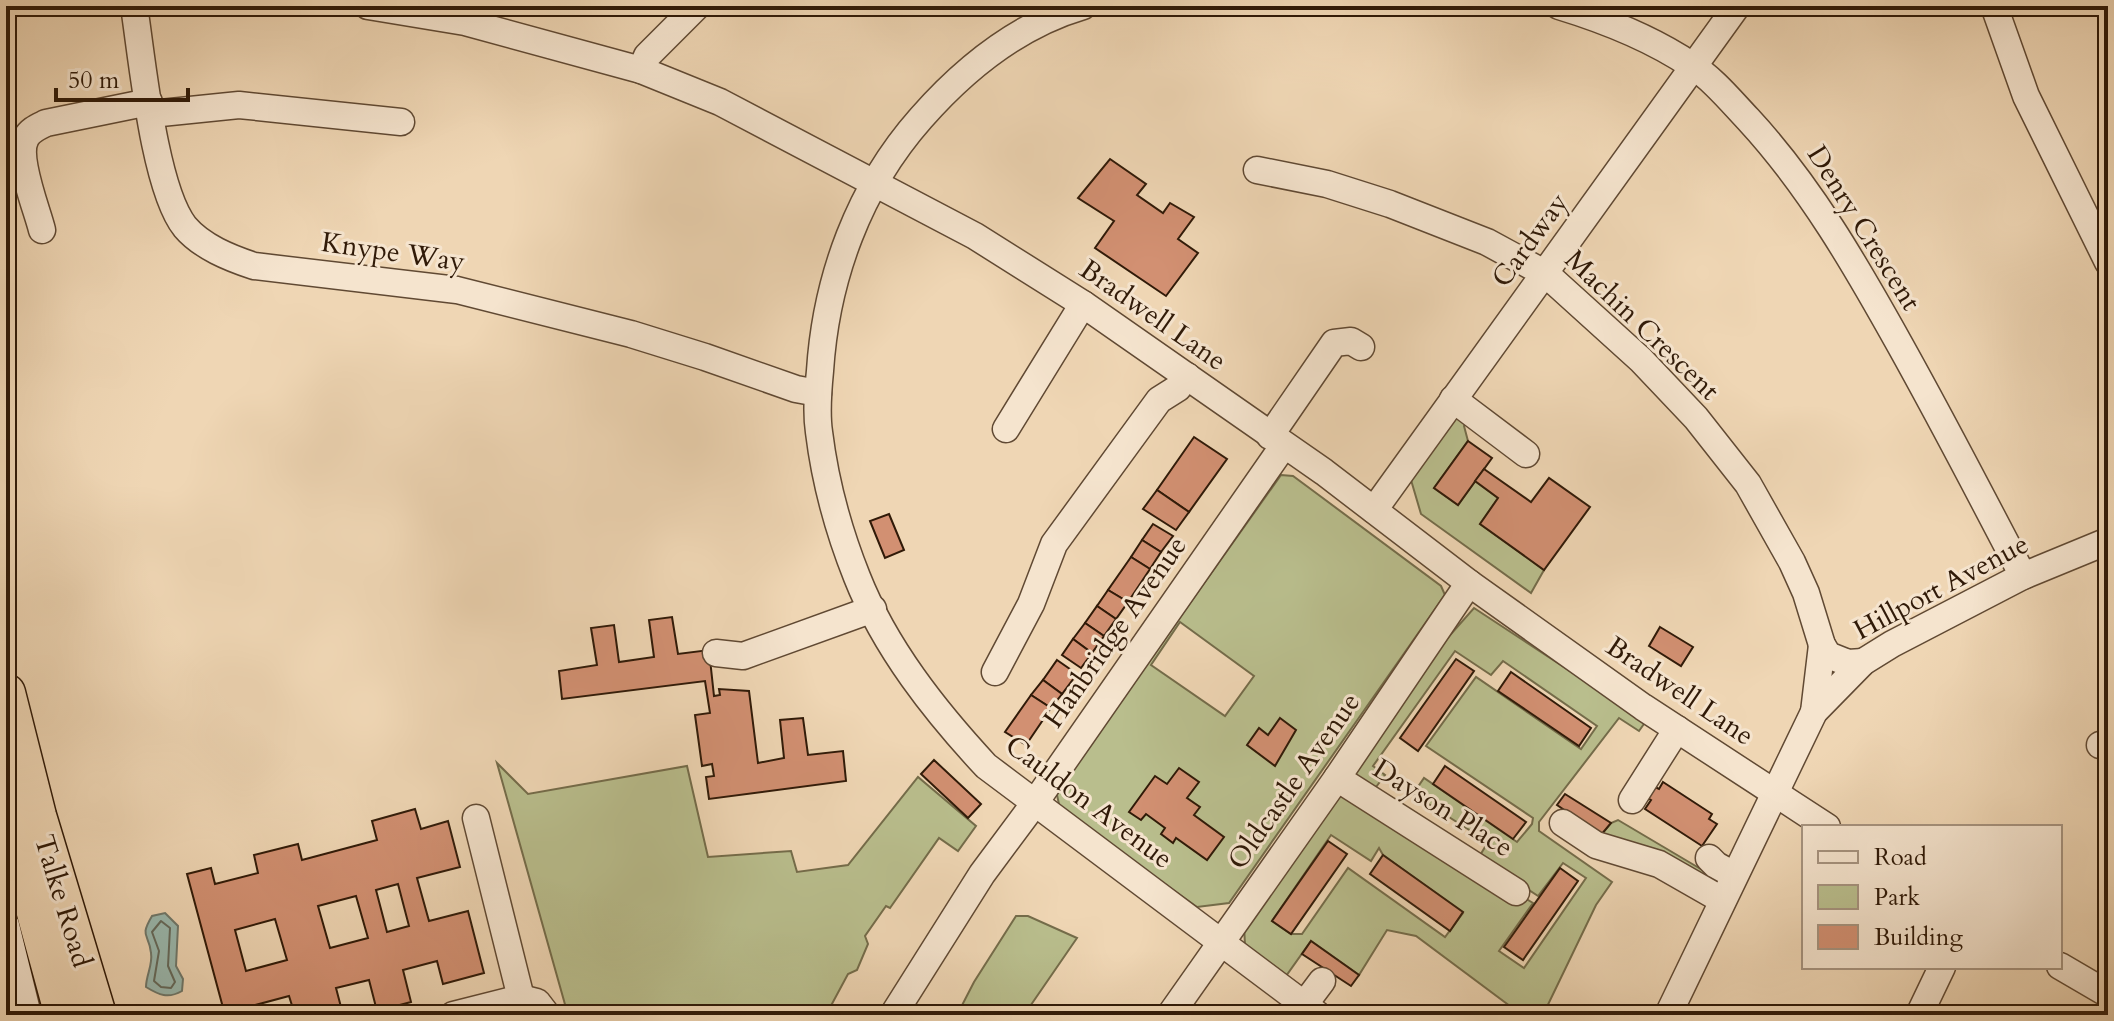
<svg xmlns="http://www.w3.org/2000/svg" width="2114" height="1021" font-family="Cardo,serif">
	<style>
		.green { fill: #b9be8d; stroke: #746c4a; stroke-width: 2; fill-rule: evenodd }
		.water { fill: #9ab9af; stroke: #70796c; stroke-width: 2 }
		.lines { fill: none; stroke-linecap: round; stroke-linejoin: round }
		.shore { stroke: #656a5c; stroke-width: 2 }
		.building { fill: #d29072; stroke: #301a08; stroke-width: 2; fill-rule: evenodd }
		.minor-casing { stroke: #604933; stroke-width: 29 }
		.highway-casing { stroke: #301a08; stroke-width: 41 }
		.minor { stroke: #f5e4ce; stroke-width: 26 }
		.highway { stroke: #efd6b4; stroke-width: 38 }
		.labels { text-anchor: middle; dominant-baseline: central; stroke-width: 6; stroke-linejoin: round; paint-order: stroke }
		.street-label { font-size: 28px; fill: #301a08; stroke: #f5e4ce }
	</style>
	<rect width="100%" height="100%" fill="#efd6b4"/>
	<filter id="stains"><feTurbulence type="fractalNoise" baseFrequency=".0025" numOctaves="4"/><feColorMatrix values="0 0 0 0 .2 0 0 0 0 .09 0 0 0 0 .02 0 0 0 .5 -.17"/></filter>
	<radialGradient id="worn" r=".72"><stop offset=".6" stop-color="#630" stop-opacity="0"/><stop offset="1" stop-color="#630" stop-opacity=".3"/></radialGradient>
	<g class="green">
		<polygon points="1456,417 1466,423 1464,426 1468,441 1434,488 1458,505 1475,481 1498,498 1480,524 1544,570 1531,593 1421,514 1411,480"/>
		<path d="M1281,475l12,1 19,14 129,96 4,9 -216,308 -32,4 -137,-98 -3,-14 2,-8zM1180,622l74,54 -29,40 -74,-51z"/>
		<path d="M1474,608l172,113 -7,10 -20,-13 -80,104v9l73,51 -16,23 -53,110h-21l-106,-79 -29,-6 -28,45 -48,-34 -25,35 -41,-31 -1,-20 96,-129 14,1 179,106 -34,48 25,17 62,-90 -23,-15 -25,33 -59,-39 9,-15 -75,-48 11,-16 93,64 15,-18 1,-6 -107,-72 50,-69 105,72 16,-23 -94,-65 -12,14 -36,-24 -82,115 12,9 -12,16 -17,-16v-10l87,-122zM1331,835l40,26 8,-13 4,7 80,58 -18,24 -97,-69 -46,66h-11l-19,-13z"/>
		<polygon points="497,763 528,794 687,766 708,857 791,851 797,872 848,865 918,777 976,826 958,851 939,838 890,908 886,906 865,936 868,944 857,970 848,974 826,1015 568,1015"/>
		<polygon points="1618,820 1721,881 1714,892 1601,835 1611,823"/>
		<polygon points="1016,916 1028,916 1077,938 1024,1015 957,1015 974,982"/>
	</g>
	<path class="water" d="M165,913l13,13 -2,40 7,13 -1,12c-14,8 -23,4 -36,-4 0,-12 7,-22 5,-34 -2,-20 -12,-15 1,-37z"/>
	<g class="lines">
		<polygon class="shore" points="161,921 170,928 168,966 175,982 171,988 161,987 154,981 159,951 152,932"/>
	</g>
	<g class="building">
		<polygon points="1110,159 1146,184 1137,195 1163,213 1170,203 1194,217 1178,239 1198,253 1166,296 1095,248 1114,221 1078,198"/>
		<polygon points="1194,437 1227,459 1189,512 1157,490"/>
		<polygon points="1468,441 1492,458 1458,505 1434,488"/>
		<polygon points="1484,469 1531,502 1549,478 1590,507 1544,570 1480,524 1498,498 1475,481"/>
		<polygon points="1157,490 1189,512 1176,530 1143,509"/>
		<polygon points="889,514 904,550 885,558 870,521"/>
		<polygon points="1153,524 1173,536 1161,552 1142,540"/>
		<polygon points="1142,540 1161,552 1150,569 1131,557"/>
		<polygon points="1131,557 1150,569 1128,602 1108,590"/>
		<polygon points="1108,590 1128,602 1116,619 1097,606"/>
		<polygon points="1097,606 1116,619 1104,636 1085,623"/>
		<polygon points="672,617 678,654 709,650 714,696 720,695 719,689 749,691 758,763 784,758 780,720 803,718 808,755 843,751 846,781 709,799 706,777 714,776 712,764 702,766 695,715 710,713 705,681 562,699 559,671 597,665 591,628 614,625 619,662 654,657 649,620"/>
		<polygon points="1085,623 1104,636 1092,653 1073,639"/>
		<polygon points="1660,627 1693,647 1681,666 1649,646"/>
		<polygon points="1073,639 1092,653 1081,668 1062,655"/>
		<polygon points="1456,659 1474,671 1418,751 1400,738"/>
		<polygon points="1057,660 1077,674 1062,694 1043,680"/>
		<polygon points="1511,672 1591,728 1579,746 1498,691"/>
		<polygon points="1043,680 1062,694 1051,708 1031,695"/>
		<polygon points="1031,695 1051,708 1026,745 1005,732"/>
		<polygon points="1280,718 1296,730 1275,766 1247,745 1259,728 1268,735"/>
		<polygon points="934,760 981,804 968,818 921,774"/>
		<polygon points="1445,766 1526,822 1513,839 1433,784"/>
		<polygon points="1179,768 1199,782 1187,798 1200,807 1194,815 1224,837 1207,860 1176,838 1173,843 1161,834 1165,828 1146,814 1141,820 1129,812 1155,776 1167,784"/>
		<polygon points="1663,782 1712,814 1709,819 1717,824 1702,846 1645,809 1651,800 1644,796 1651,785 1659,789"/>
		<polygon points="1565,794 1611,823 1601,835 1557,805"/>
		<path d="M415,809l6,20 27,-8 12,46 -43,11 12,43 39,-10 16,62 -41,11 -6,-23 -34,9 8,32 -34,9 -8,-31 -33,8 5,19 -28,8h-18l-6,-19 -41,11 2,8h-25l-38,-141 24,-6 4,16 43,-11 -4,-18 44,-11 4,16 75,-20 -5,-19zM398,884l11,42 -22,6 -11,-42zM356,896l12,42 -38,10 -12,-42zM275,919l12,41 -41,11 -11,-41z"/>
		<polygon points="1328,841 1347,854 1291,934 1272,921"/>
		<polygon points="1383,855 1463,912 1450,931 1370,874"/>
		<polygon points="1560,868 1578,881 1523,960 1504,947"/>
		<polygon points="1311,941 1359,975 1351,986 1302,954"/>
	</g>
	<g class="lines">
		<g class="minor-casing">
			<g id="minor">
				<path d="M134,6c8,52 20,182 51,221 17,20 45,31 69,39l203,24 174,44 74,23 91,32 22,4"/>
				<polyline points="368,6 465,22 641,70 720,102 975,236 1083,304 1324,472 1469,583 1643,707 1827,827"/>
				<path d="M1083,6c-65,19 -118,62 -162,112 -62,70 -95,160 -101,253 -2,20 -4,41 -1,61 6,49 20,100 38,145 28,71 78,134 129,189l332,249"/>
				<path d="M1559,6c46,14 92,32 132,59 21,13 40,36 57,54 62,67 108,147 152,226 43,77 83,154 123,231"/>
				<polyline points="1994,6 2026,96 2108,262"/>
				<polyline points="641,70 647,56 697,6"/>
				<polyline points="151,114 239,105 401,122"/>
				<polyline points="1257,170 1327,184 1390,204 1487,242 1546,274 1641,360 1696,418 1748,484 1792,562 1806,593 1822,645 1828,655 1848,663 1863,662"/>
				<path d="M42,230c-5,-21 -27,-73 -16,-92 4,-8 12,-11 20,-15l103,-21"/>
				<polyline points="1453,399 1526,454"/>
				<polyline points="1006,429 1083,304"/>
				<polyline points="1270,436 1334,343 1351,341 1361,347"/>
				<polyline points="1374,510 1737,6"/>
				<polyline points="716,653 743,656 873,609"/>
				<polyline points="995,672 1031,604 1054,544 1159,400 1178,388 1187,376"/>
				<polyline points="1814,712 1822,645"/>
				<polyline points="2100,745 2108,745"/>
				<polyline points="1337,778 1516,892"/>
				<polyline points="1632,800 1677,729"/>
				<polyline points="476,818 521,998"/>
				<polyline points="1563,823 1596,845 1659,864 1722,900"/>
				<polyline points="1709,858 1716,865 1734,875"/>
				<polyline points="6,925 28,1015"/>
				<polyline points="2060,966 2108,994"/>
				<polyline points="1304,1005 1322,981"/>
				<polyline points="453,1015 521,998 537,1002 547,1015"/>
				<polyline points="893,1015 982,874 1034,804 1284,445"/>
				<polyline points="1170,1015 1337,778 1469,583"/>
				<polyline points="1668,1015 1814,712 1863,662 1892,644 2023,576 2108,541"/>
				<polyline points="1919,1015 1942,967"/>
			</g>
		</g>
		<g class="highway-casing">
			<g id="highway">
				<polyline points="6,693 37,816 97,1015"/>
				<polyline points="6,803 64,1015"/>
			</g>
		</g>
		<use href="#minor" class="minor"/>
		<use href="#highway" class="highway"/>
	</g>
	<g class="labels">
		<g class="street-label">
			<text transform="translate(1864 228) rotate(58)">Denry Crescent</text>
			<text transform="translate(1530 240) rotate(-54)">Cardway</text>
			<text transform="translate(393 252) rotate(8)">Knype Way</text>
			<text transform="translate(1153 315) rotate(35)">Bradwell Lane</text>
			<text transform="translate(1642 325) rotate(44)">Machin Crescent</text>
			<text transform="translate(1941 587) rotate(-28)">Hillport Avenue</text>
			<text transform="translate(1115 632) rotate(-55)">Hanbridge Avenue</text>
			<text transform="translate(1680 691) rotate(34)">Bradwell Lane</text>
			<text transform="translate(1294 781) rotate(-55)">Oldcastle Avenue</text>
			<text transform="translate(1089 802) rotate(37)">Cauldon Avenue</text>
			<text transform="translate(1443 808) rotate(32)">Dayson Place</text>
			<text transform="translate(63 901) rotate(73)">Talke Road</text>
		</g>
	</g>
	<rect width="2114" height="1021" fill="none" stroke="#efd6b4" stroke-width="32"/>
	<rect x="8" y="8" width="2098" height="1005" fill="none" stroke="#301a08" stroke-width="4"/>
	<rect x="16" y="16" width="2082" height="989" fill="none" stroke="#301a08" stroke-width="2"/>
	<rect x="1802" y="825" width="260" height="144" fill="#f5e4ce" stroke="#a6937f" stroke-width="2"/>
	<rect x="1818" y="851" width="40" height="12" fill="#f5e4ce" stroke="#a6937f" stroke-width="2"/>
	<text x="1874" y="865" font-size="24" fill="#301a08">Road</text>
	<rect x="1818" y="885" width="40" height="24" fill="#b9be8d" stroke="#a6937f" stroke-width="2"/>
	<text x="1874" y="905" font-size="24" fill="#301a08">Park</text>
	<rect x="1818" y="925" width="40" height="24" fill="#d29072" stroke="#a6937f" stroke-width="2"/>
	<text x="1874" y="945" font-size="24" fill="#301a08">Building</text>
	<path d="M56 88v12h132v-12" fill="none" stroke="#301a08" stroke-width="4"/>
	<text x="68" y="88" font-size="24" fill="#301a08" stroke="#f5e4ce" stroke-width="6" paint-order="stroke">50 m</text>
	<rect width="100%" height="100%" filter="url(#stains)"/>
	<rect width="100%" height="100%" fill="url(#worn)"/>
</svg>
